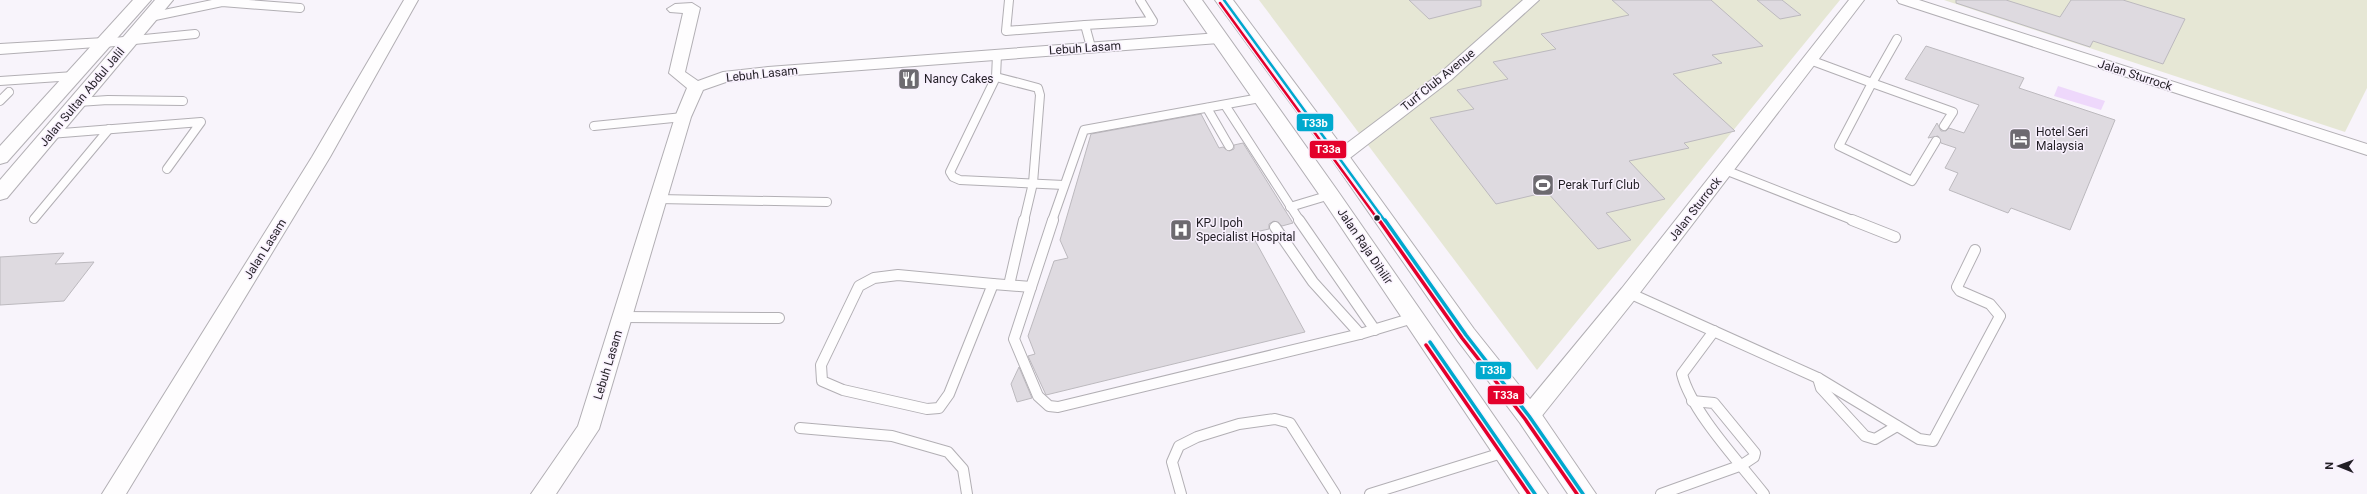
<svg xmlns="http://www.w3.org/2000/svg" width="2367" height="494" font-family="Roboto,sans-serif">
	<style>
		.green { fill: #e6e7d5 }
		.water { fill: #eed8fb }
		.building { fill: #dedae0; stroke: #bcb9be }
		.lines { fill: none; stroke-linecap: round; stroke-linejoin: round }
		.lane-far1-casing { stroke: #b2afb4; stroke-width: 10 }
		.lane-casing { stroke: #b2afb4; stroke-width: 12 }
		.street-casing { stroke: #b2afb4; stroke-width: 2 }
		.secondary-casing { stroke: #b2afb4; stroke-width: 2 }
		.primary-casing { stroke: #b2afb4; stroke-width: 2 }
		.lane-far1 { stroke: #fefdfe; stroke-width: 8 }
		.lane { stroke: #fefdfe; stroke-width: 10 }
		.street { fill: #fefdfe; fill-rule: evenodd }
		.secondary { fill: #fefdfe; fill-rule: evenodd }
		.primary { fill: #fefdfe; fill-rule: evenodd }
		.bus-1-far1-casing { stroke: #f9f1fe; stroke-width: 5 }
		.bus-1-casing { stroke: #f9f1fe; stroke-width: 6 }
		.bus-2-far1-casing { stroke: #f9f1fe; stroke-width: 5 }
		.bus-2-casing { stroke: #f9f1fe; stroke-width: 6 }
		.bus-1-far1 { stroke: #00a9ce; stroke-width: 2.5 }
		.bus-1 { stroke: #00a9ce; stroke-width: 3.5 }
		.bus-2-far1 { stroke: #e4002b; stroke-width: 2.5 }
		.bus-2 { stroke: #e4002b; stroke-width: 3.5 }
		.bus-dot { fill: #221f25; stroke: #f9f1fe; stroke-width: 1.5 }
		.labels { text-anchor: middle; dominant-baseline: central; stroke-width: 3; stroke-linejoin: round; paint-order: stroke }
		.street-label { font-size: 12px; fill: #221f25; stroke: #f9f1fe }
		.poi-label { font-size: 12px; fill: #221f25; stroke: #f9f1fe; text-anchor: start }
		.line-badge { stroke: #f9f1fe; stroke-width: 1.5 }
		.badge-label { font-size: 11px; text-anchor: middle; font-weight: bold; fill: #fff }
	</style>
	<rect width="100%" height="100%" fill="#f8f4fb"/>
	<g class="green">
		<polygon points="1259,0 1840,0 1537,370"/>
		<polygon points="1944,0 2367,0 2367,88 2345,132"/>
	</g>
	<polygon class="water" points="2058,86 2105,101 2101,110 2054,96"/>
	<g class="building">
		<polygon points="1409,0 1481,0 1481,6 1429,19"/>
		<polygon points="1612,0 1711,0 1763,46 1712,55 1722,63 1673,74 1735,131 1684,143 1689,148 1629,161 1665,199 1606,213 1631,240 1598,249 1547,192 1496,204 1430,118 1474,109 1457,90 1508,79 1493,62 1556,49 1541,34 1629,15"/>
		<polygon points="1757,0 1782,0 1801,15 1780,19"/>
		<polygon points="1956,0 2006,0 2060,17 2071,0 2123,0 2185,19 2163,64 2093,41 2090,47 1956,3"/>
		<polygon points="1926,46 2024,78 2019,88 2115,120 2070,230 2011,208 2008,213 1949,190 1958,173 1945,168 1956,148 1941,143 1938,136 1928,138 1937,123 1941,131 1946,131 1949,128 1964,133 1979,105 1905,79"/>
		<polygon points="1201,114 1219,148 1223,147 1229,151 1234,149 1234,145 1243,143 1293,223 1282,226 1274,221 1269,224 1269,229 1251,233 1305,332 1046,395 1028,356 1035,354 1028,336 1054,261 1068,258 1060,240 1091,134"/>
		<polygon points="64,253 55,264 94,262 64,301 0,305 0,257"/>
		<polygon points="1019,367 1032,398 1017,402 1011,384"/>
	</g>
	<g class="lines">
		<g class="lane-far1-casing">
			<g id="lane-far1">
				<polyline points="1009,0 1006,31 1085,25"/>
				<polyline points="150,17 222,2 300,8"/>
				<polyline points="104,43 195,34"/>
				<polyline points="1091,47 1085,25 1153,21 1140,0"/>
				<polyline points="997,55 996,77 950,172 953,177 960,180 1064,185"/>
				<polyline points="1810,60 1872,83 1897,39"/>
				<polyline points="996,77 1038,88 1040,95 1033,183 1024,221"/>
				<polyline points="0,81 74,76"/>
				<polyline points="0,101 9,92"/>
				<polyline points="78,102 108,100 183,101"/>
				<polyline points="1225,105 1300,221"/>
				<polyline points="1207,108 1229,146"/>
				<polyline points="594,126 683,117"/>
				<polyline points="50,134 201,122 167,169"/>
				<polyline points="1936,141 1912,181 1839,146 1872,83 1953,112 1944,126"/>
				<polyline points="1725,170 1855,221"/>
				<polyline points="658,199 827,202"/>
				<polyline points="1290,207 1330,195"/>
				<polyline points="34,219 109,129"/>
				<polyline points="1052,221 1084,130 1260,98"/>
			</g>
		</g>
		<g class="lane-casing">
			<g id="lane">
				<polyline points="1053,220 1014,339 1038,396 1049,406 1058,407 1360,334 1413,318"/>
				<polyline points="1299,220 1375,330"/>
				<polyline points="1852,220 1895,237"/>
				<polyline points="1275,227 1313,282 1360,334"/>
				<polygon points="898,275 993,284 949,394 939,408 927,409 843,390 822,381 821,365 859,286 874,278"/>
				<polyline points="993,284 1031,287"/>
				<polyline points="1009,285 1024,220"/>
				<polyline points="1629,293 1818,378 1919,439 1933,441 2000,316 1990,304 1960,291 1957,287 1975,250"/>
				<polyline points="623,317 779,318"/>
				<path d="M1714,331l-32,43c9,37 57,88 82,120"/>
				<polyline points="1818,378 1821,388 1865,436 1875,439 1897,426"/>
				<polyline points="800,428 892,436 948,452 963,469 967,494"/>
				<polyline points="1181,494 1172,462 1179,446 1197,437 1239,424 1275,419 1290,423 1335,494"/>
				<polyline points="1370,494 1505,452"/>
				<polyline points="1661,494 1742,465 1754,457 1755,453 1714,403 1692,401"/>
			</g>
		</g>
		<g class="street-casing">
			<g id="street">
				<polygon points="404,0 418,0 330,157 126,494 102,494 312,157"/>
				<polygon points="1523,0 1539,0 1451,80 1346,161 1334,161 1331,157 1334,153 1439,74"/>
				<polygon points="1849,0 1864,0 1636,298 1537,422 1529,424 1521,422 1518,416 1521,410 1622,288"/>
				<polygon points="1897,0 1919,0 2367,144 2367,155 1899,3"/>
				<polygon points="692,3 700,8 685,72 698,81 723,72 768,67 1219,33 1225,35 1227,38 1225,41 1219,43 768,77 726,82 703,90 691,117 599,429 556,494 531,494 578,426 675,117 687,88 669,73 683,13 670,12 667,9 675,4"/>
				<polygon points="104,38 110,40 112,43 110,46 0,54 0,44"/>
			</g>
		</g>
		<g class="secondary-casing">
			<g id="secondary">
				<polygon points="133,0 151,0 7,162 0,164 0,146"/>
				<polygon points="155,0 173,0 7,198 0,200 0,180"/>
			</g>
		</g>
		<g class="primary-casing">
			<g id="primary">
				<polygon points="1184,0 1202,0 1337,190 1548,494 1520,494 1323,200"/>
				<polygon points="1215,0 1233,0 1347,153 1474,329 1538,409 1596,494 1568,494 1520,423 1458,341 1333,161"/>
			</g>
		</g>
		<use href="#lane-far1" class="lane-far1"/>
		<use href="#lane" class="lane"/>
		<use href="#street" class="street"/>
		<use href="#secondary" class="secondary"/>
		<use href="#primary" class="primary"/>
		<g class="bus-1-far1-casing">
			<polyline id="bus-1-far1" points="1224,0 1385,221"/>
		</g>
		<g class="bus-1-casing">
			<g id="bus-1">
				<polyline points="1385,220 1466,335 1529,416 1583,494"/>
				<polyline points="1430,342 1535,494"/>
			</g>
		</g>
		<g class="bus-2-far1-casing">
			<polyline id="bus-2-far1" points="1220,3 1379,221"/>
		</g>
		<g class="bus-2-casing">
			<g id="bus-2">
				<polyline points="1379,220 1462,338 1525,419 1577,494"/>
				<polyline points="1426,345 1529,494"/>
			</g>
		</g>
		<use href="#bus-1-far1" class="bus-1-far1"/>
		<use href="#bus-1" class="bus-1"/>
		<use href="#bus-2-far1" class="bus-2-far1"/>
		<use href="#bus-2" class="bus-2"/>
	</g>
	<defs>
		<g id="restaurant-square" transform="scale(1.15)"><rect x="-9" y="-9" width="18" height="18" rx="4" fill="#6d6a70" stroke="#f9f1fe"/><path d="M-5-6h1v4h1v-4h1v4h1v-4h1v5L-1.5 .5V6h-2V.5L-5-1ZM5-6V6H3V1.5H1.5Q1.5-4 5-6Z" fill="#fff"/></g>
		<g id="hotel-square" transform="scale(1.15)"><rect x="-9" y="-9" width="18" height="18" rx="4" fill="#6d6a70" stroke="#f9f1fe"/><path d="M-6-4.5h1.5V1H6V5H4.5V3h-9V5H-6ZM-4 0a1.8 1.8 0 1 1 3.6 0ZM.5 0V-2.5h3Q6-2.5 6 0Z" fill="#fff"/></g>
		<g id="stadium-square" transform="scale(1.15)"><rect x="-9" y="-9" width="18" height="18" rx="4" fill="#6d6a70" stroke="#f9f1fe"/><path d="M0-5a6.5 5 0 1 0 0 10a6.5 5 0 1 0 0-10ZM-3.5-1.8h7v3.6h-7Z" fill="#fff"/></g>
		<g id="hospital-square" transform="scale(1.15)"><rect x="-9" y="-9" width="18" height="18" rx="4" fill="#6d6a70" stroke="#f9f1fe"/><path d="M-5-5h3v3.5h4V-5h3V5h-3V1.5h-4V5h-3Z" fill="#fff"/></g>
	</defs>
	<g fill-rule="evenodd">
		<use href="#restaurant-square" x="909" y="79"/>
		<use href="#hotel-square" x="2020" y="139"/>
		<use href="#stadium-square" x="1543" y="185"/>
		<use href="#hospital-square" x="1181" y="230"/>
	</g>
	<circle class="bus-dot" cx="1377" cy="218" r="3.5"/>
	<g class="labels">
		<g class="street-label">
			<text transform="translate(1085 48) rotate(-4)">Lebuh Lasam</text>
			<text transform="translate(762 74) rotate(-6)">Lebuh Lasam</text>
			<text transform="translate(2135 75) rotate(18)">Jalan Sturrock</text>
			<text transform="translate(1438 80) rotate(-39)">Turf Club Avenue</text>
			<text transform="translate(82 97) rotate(-50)">Jalan Sultan Abdul Jalil</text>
			<text transform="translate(1695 209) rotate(-52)">Jalan Sturrock</text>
			<text transform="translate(1365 246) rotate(56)">Jalan Raja Dihilir</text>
			<text transform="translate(265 249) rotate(-58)">Jalan Lasam</text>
			<text transform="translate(608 365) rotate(-73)">Lebuh Lasam</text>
		</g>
		<g class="poi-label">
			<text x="924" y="79">Nancy Cakes</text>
			<text x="2036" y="132">Hotel Seri<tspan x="2036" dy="14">Malaysia</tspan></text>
			<text x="1558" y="185">Perak Turf Club</text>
			<text x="1196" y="223">KPJ Ipoh<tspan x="1196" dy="14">Specialist Hospital</tspan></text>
		</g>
	</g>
	<g class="line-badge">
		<rect x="1296" y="113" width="38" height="19" rx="4" fill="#00a9ce"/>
		<rect x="1309" y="140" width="38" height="19" rx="4" fill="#e4002b"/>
		<rect x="1475" y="361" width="37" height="19" rx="4" fill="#00a9ce"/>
		<rect x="1487" y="385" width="38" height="20" rx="4" fill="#e4002b"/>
	</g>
	<g class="badge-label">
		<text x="1315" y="127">T33b</text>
		<text x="1328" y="153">T33a</text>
		<text x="1493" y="374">T33b</text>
		<text x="1506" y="399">T33a</text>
	</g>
	<g transform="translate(2339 466) rotate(271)" stroke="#f9f1fe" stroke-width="3" paint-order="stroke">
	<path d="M0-3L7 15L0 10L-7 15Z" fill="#221f25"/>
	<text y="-6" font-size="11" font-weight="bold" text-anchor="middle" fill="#221f25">N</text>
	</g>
</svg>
